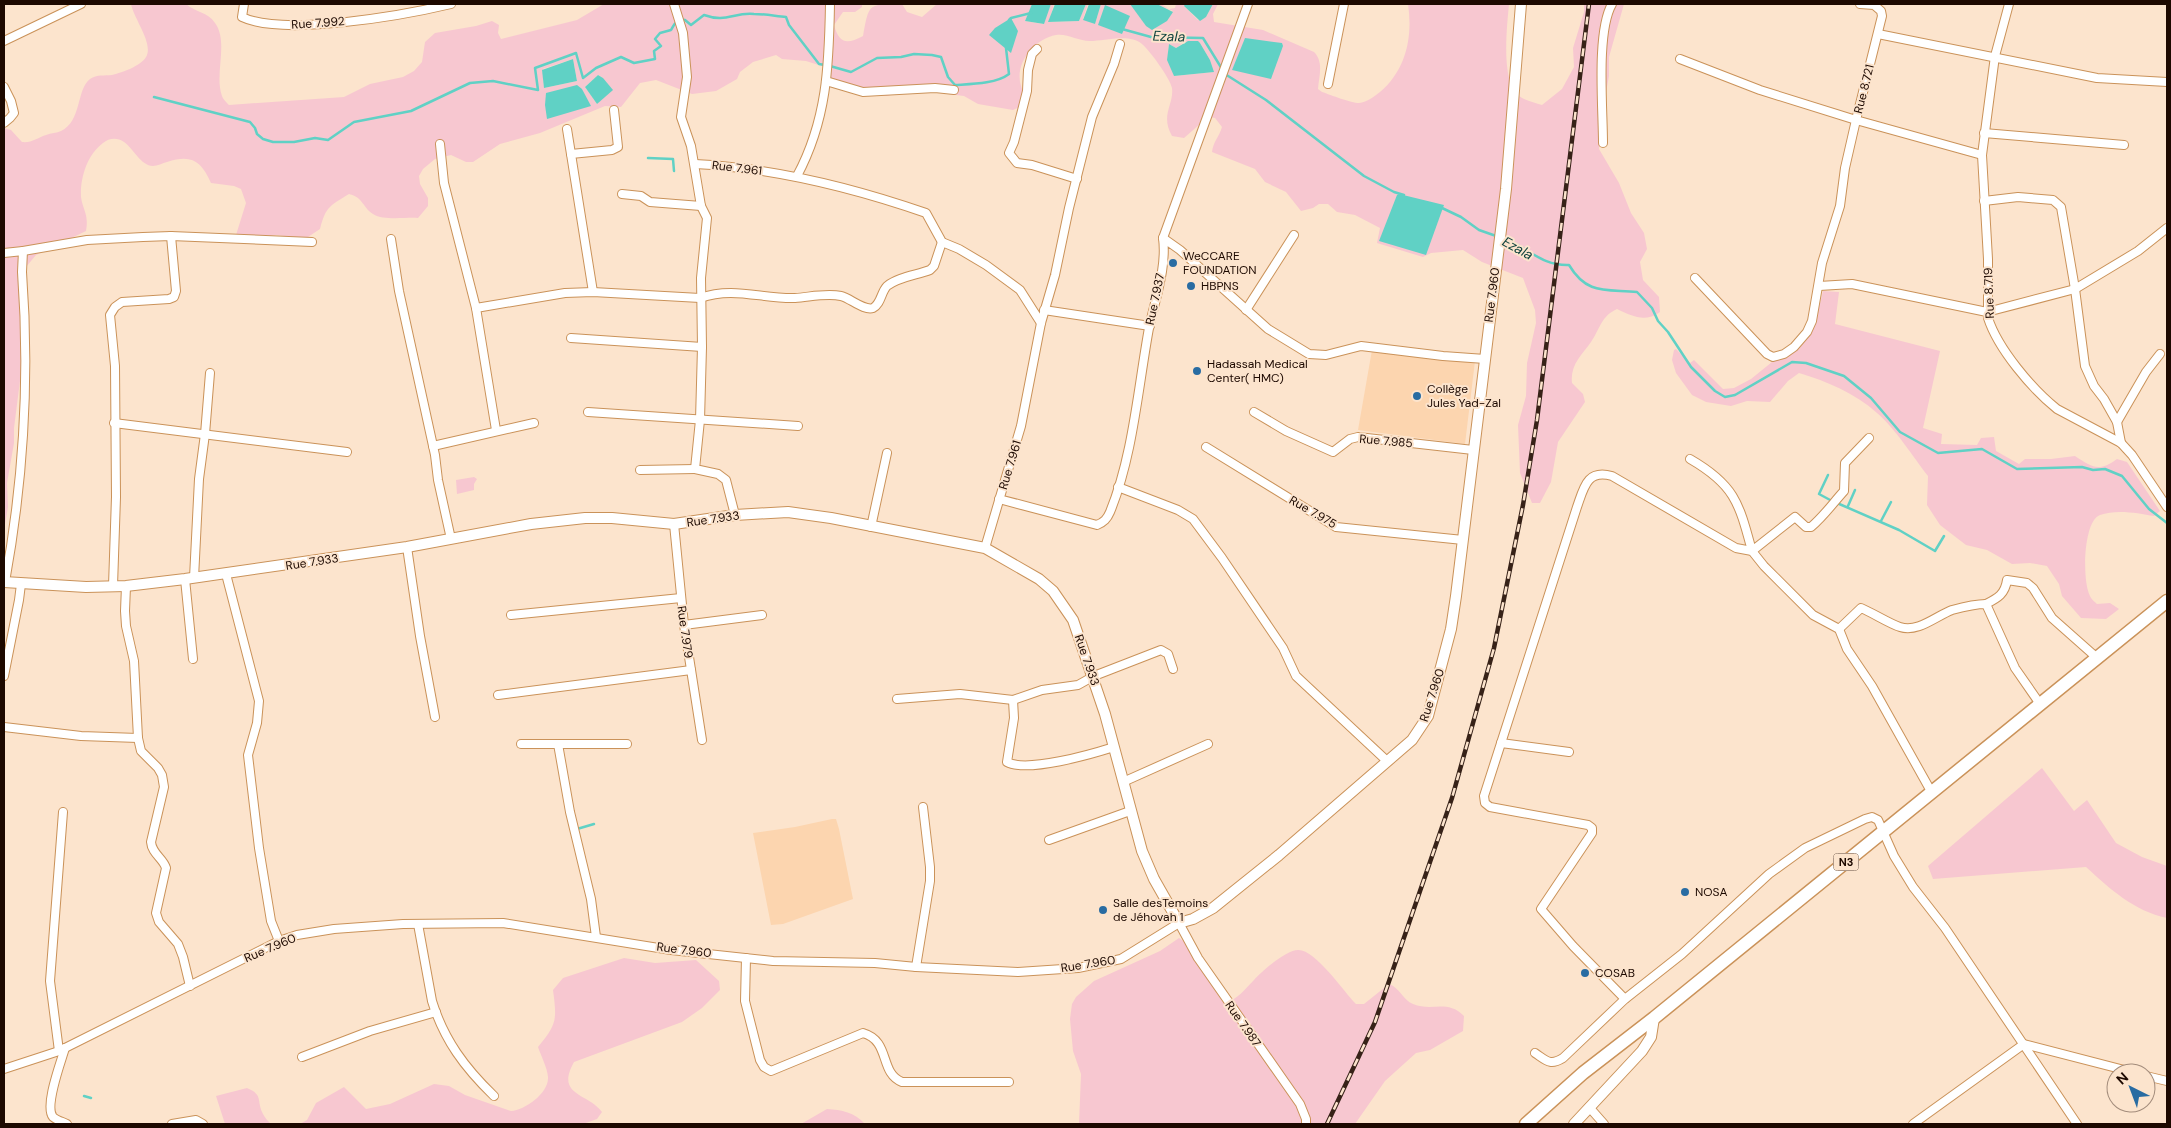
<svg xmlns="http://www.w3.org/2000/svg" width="2171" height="1128" font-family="'DM Sans',sans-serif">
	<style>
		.built { fill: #fcd5af }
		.green { fill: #f7c7d0; fill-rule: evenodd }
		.water { fill: #60d1c5 }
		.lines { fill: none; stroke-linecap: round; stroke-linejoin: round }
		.stream { stroke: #60d1c5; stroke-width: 2.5 }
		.minor-casing { stroke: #ca9259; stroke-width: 10 }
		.tertiary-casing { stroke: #ca9259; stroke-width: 12 }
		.trunk-casing { stroke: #ca9259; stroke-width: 15 }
		.minor { stroke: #fff; stroke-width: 8 }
		.tertiary { stroke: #fff; stroke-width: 10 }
		.trunk { stroke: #fff; stroke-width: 12 }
		.rail-casing { stroke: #372218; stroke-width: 4.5 }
		.rail { stroke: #fce4cd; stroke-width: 2.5; stroke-dasharray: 8; stroke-linecap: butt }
		.poi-dot { fill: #296ca2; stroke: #fce4cd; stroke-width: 2 }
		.labels { text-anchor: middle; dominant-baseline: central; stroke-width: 4; stroke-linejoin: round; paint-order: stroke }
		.shield { fill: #fce4cd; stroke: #604b3e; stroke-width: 1 }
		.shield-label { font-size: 11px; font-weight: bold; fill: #1d0900 }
		.street-label { font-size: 12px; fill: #1d0900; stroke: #fce4cd }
		.poi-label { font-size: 12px; fill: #1d0900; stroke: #fce4cd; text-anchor: start }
		.water-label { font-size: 14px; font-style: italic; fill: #0a3f3b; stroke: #fce4cd }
	</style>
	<rect width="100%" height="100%" fill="#fce4cd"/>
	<g class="built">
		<polygon points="1372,350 1475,361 1465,444 1358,430"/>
		<polygon points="832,819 836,819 839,829 853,899 783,924 771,925 753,833 795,827"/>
	</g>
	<g class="green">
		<path d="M131,4h55c9,8 22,8 29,19 14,19 -1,51 7,73 1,3 5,7 7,9l115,-8 26,-13 33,-7 11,-6 8,-9 3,-20 10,-9 41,-7 16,-5 7,4 -1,8 3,6 76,-19 27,-16h258v3l-7,5h-12l-9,13c5,18 12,20 29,11 6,-33 5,-32 39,-32l5,8 15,5 15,-13h95l-7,17 18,3 8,-20h3l-5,18 30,-1 7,-17h2l-5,15 12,5 6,-20h30l15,22 27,-15 -16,-7h4l8,5 6,-1 1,-4h9l-1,2 14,14 8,-3 7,-13h5l-5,10 1,8 49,8 51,22c10,10 5,24 4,37l4,3c9,3 29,11 37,11 8,-1 16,-7 21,-11 26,-22 33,-55 28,-88h101c-2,22 -8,74 8,90 7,7 17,8 25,11l20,-16 12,-22 -1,-19 11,-36v-8h40l-15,53v19l-6,32 -4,41 20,34 12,30 13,20 3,16 -7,13 3,18 16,17 1,15c-15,11 -28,4 -43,-3 -16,7 -17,20 -26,33 -10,14 -21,23 -19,41l11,11 2,8 -27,40 -7,40 -11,21h-8l-12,-30 -2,-48 8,-29 1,-33 9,-40 -1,-13 -12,-32 -41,-16 -19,-12 -32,3 -8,4 -46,-14 3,-15 -25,-13 -18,-3 -9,-8h-9l-6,4 -12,3 -15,-19 -21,-10 -10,-13 -43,-17c1,-10 7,-15 10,-25l-7,-9 -7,-1 -24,21 -12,-2c-12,-21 2,-31 0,-48 -2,-10 -22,-37 -30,-44 -12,-11 -38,-3 -52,-3 -12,0 -23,-8 -34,-6 -22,4 -42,29 -35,51 1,5 5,9 8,13l-5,6 -11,5 -35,-6 -14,-8 -32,-4 -26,-1 -19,5 -32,-3 -25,-12 -5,-14 -19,-6 -24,-2 -6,-4 -23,7 -13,10 -3,7 -21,12 -24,3 -36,-14 -16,3 -19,24 -16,-1 -65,27 -40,11 -27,18h-7l-15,-7 -16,4 -12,10 -4,7 1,8 8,14v8l-10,12c-12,-1 -34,3 -45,-4 -10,-6 -10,-17 -24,-20 -19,12 -23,12 -29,35l-12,8 -8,1 -24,-3 -16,3 -24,-3 10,-32 -5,-14 -7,-3 -23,-3c-10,-22 -19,-29 -44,-21 -4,1 -10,4 -14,4 -12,0 -20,-18 -29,-24 -7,-5 -15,-4 -21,1 -16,12 -23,35 -22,54 2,14 8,17 5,34l-50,24 -10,12 -5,106 -7,55v15l-7,40 1,24 -4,23v-402l7,2 11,12c10,1 15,-4 24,-7 5,-2 11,-2 15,-4 21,-10 15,-41 29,-52 7,-5 15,-3 22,-4 9,-2 29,-9 34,-18 8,-13 -12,-38 -15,-53zM1183,43h17l10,17 3,12 -39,4 -6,-24 1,-8 7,4zM573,59l4,22 -33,7 -1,-19zM598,75l5,3 -6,26 -12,-17z"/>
		<path d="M1823,291l16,1 -4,32 105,27 -17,77 19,6 -1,10 36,1 4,-7 13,-1 2,14 23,13 6,-5h26l24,-3c18,12 24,16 42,3l10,3 33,49 -6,5c-16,-3 -38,-7 -54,-1 -17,6 -18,66 -10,81 1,3 5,6 7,8l13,-1 9,6 -13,10 -25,-1 -19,-22 -3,-12 -12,-18 -17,-3 -18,1 -25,-14 -21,-5 -26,-20 -13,-20 1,-29c-14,-18 -34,-49 -51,-63 -22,-20 -51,-32 -78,-40l-11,8 -18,21 -23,-1 -16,5 -25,-4 -14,-7 -16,-22 -4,-13 2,-10 2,-1 14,14 4,-3 29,29 11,-1 17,-9 21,-17 27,-13 15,-21z"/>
		<polygon points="474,477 477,479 474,484 474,490 457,494 456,480"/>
		<path d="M2042,768l32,43 13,-11 29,43 26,14 25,9v52c-33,-7 -57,-29 -81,-51l-153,12 -5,-13z"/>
		<path d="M1179,938l6,4 39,62c14,-5 20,-14 30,-24 8,-9 32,-30 44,-30 17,-1 46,42 58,54h8l25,-20c11,4 14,16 24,20 19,8 34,-5 51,12l-1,15 -33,19 -14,3 -31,28 -30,43h-276l2,-50 -8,-23 -3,-32 2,-15 4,-7 18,-16 66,-30z"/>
		<path d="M624,958l31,5 41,-3 23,21 1,9 -18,18 -20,14 -108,40c-19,34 14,31 28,50l-5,7 -14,5h-283l7,-4 9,-17 28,-16 22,22 24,-5 44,-20 15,2 16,9 46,16c14,-1 38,-18 37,-34 -1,-10 -7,-21 -10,-30 19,-23 19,-27 15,-57l10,-12z"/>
		<path d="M247,1088c17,7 9,13 16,26 2,4 5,7 8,10h-46l-9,-28z"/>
		<path d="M827,1109c15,1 27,3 38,15h-64z"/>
	</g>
	<g class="water">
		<polygon points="1032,4 1051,4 1044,24 1025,21"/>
		<polygon points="1055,4 1086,4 1079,21 1048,22"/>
		<polygon points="1089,4 1101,4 1095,24 1083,20"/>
		<polygon points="1157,4 1173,12 1167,21 1152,30 1146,26 1130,4"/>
		<polygon points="1185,4 1213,4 1206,17 1200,21 1184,6"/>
		<polygon points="1105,5 1130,16 1122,34 1098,25"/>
		<polygon points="1011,18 1018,31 1011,53 989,35 995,28"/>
		<polygon points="1245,38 1282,43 1283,46 1271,79 1232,70"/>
		<polygon points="1188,41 1198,41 1200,43 1210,60 1214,72 1174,76 1167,60 1169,44 1176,48"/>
		<polygon points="573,59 577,81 544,88 542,70"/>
		<polygon points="598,75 603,78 613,90 597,104 585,87"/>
		<polygon points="577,85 582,89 591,106 547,119 545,105 546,93"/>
		<polygon points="1399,194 1444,205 1426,255 1379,241 1397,195"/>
	</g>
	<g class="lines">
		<g class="stream">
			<polyline points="1009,20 1011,18 1031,13"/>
			<polyline points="1122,29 1151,37 1203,38 1222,69"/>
			<path d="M830,66l21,6 26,-14 24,-1 13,-3 18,1 9,2 7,20 7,8c16,-1 41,-1 54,-11l-3,-26"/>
			<polyline points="1225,74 1266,100 1364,176 1394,192 1404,195"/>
			<path d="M154,97l96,25 5,6 2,6 6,5 10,3h21l21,-4 13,2 26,-18 57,-11 59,-28 23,-2 45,9 -3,-22 41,-15 7,25 13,-10 25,-11 13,6 21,-4 -1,-8 7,-5 -6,-7 5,-6 11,-3c4,-7 6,-11 14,-10l6,5 13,-10c22,8 30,-3 50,-1 11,0 21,2 32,3l3,8 30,39 6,1"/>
			<polyline points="648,158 673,159 674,171"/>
			<polyline points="1442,208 1461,217 1479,230 1499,237"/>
			<path d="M1504,239c25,8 36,27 65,26 18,30 36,24 68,27l15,16 6,13 10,11 23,35 24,24 10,6 10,-2 57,-33 14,1 38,13 27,22 29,34 38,21 44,-4 35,20 65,-2 11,3 12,-1 17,7 27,33 18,14"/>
			<polyline points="1828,475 1819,494 1832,501"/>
			<polyline points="1837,503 1899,530 1935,551 1944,536"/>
			<polyline points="1848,506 1855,490"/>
			<polyline points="1881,521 1891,502"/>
			<polyline points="577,829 594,824"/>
			<polyline points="84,1096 91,1098"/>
		</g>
		<g class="minor-casing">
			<g id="minor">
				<path d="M244,4l-2,13c41,20 163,-2 209,-13"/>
				<polyline points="674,4 683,33 687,77 681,117 691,146 701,206 707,218 701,278 702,347 700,420 695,469 718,474 726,480 735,515"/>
				<polyline points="1860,4 1874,5 1881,11 1882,16 1856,120 1982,155"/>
				<path d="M2009,4l-14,52 -13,99 6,104v59c10,31 44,71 69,91l64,34 11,12 35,52"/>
				<polyline points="1878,34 2097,78 2167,82"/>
				<polyline points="4,41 81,4"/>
				<polyline points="1037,49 1032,54 1028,70 1027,91 1014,142 1009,153 1017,163 1032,165 1077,179"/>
				<polyline points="1680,59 1760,90 1856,120 1845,168 1840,206 1822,263 1812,321 1807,332 1794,347 1784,354 1773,357 1767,354 1695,278"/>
				<polyline points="826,81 863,92 935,88 954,90"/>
				<polyline points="1328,84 1344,4"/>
				<polyline points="4,87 11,101 14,113 10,118 4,123"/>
				<polyline points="567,129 593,292"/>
				<polyline points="1984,133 2124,145"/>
				<path d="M1603,143c0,-35 -7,-111 9,-139"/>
				<polyline points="440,144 444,183 476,308 496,430"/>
				<polyline points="571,154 612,150 618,147 614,110"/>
				<path d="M695,164c79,4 156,23 231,49l16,29 17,7 27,16 34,25 21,33"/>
				<path d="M797,176c30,-56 32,-110 33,-172"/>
				<polyline points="622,194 641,196 650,202 701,206"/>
				<polyline points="1984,201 2018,197 2053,200 2061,207 2075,289 2085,366 2094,386 2104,399 2117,422 2121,443"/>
				<polyline points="1163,238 1248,4"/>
				<polyline points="391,239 399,291 435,455 438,480 451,539"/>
				<polyline points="23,251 87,240 143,237 171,236 312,242"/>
				<path d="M4,253l19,-2 -1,21c8,106 2,206 -17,310"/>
				<polyline points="1819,286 1852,284 1987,312 2075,289 2138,251 2167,228"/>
				<path d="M476,308l89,-15 28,-1 107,6c34,-12 61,1 95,0 15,-1 31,-5 46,-2 9,2 23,15 32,12 8,-4 8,-16 14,-22 11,-9 30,-11 43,-16l4,-4 8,-24"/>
				<polyline points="1044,310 1150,326"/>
				<polyline points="1246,310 1294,235"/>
				<polyline points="571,338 702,347"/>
				<polyline points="588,412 798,426"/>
				<polyline points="1254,412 1286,431 1333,452 1350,439 1358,437 1473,450"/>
				<polyline points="2117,422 2146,372 2160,354"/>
				<polyline points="114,423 347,452"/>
				<polyline points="433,446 534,423"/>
				<polyline points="1206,447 1336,527 1463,540"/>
				<path d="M1690,459c45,26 49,44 62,92l43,-34 11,10h5c13,-11 22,-24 33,-36l1,-28 24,-25"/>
				<polyline points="640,470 695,469"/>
				<polyline points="1118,487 1178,510 1193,519 1222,558 1283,648 1296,676 1387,761"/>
				<path d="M999,499l98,26c7,-3 10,-6 13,-13 23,-56 28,-124 39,-184 6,-29 18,-60 14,-90l17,12 88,79 41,25 17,1 35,-9 82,10 42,3"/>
				<polyline points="674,524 684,625 702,740"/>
				<polyline points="871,527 887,453"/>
				<polyline points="407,547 420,636 435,717"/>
				<polyline points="985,548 1021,426 1041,323 1055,275 1069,208 1092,117 1114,64 1120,44"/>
				<polyline points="226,574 259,701 257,723 248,755 259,848 271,921 279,941"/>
				<polyline points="194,578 199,479 205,434 210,373"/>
				<polyline points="185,579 193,659"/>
				<polyline points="113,586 116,497 115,366 110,315 115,307 122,302 169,299 174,297 176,291 171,236"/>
				<path d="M126,586l-1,25 1,15 8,35 4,77 3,13 17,17 4,7 2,12 -13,55c1,12 12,16 15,26l-10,45 3,9 19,22 5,13 7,29"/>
				<path d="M1986,604c12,-6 19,-10 21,-24l20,3 6,5 19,30 44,39"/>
				<polyline points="511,615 681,598"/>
				<polyline points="684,625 762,615"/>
				<path d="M1839,629l22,-21c12,5 29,16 39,19 18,6 36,-11 52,-17 11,-3 22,-6 34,-6l29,64 25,36"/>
				<polyline points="4,676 19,600 21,584"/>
				<polyline points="498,695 691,670"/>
				<polyline points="897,699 960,694 1013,700 1042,690 1078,685 1094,676 1161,650 1168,654 1173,669"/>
				<path d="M1013,700l1,18 -7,44c20,11 85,-8 107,-15"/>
				<polyline points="4,727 81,736 138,738"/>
				<polyline points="1501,743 1569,752"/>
				<polyline points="521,744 627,744"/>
				<polyline points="558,744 570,812 591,899 596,937"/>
				<polyline points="1123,782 1208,744"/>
				<polyline points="1049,840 1130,811"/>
				<path d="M418,924l14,77c12,39 33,67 62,95"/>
				<path d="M746,958l-1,43 15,59 4,7 7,4 92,-38c28,8 16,40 39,49h107"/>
				<polyline points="916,967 930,881 930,867 923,807"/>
				<path d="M1625,999l-52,-53 -32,-37 51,-76v-5l-4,-3 -98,-18 -5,-4 -1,-7 93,-289c7,-20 10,-38 35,-31l124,72 16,3 12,15 49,49 26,14 8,20 25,37 60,107"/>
				<path d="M65,1048c-4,14 -21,58 -12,69 3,3 10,5 14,7"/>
				<polyline points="59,1051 50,981 63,812"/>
				<path d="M1535,1053c12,8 15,13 28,5l62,-59 57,-45 87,-80 36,-26 60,-29 7,-2 6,3 16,36 19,31 32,41 132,196"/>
				<polyline points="302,1057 370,1031 436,1012"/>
				<polyline points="4,1069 59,1051 279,941 297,935 334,929 403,924 503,923 671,950 773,961 875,963 916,967 1018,972 1078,968 1121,959 1179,923 1198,958 1300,1104 1306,1119 1306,1124"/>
				<polyline points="2146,1076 2167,1081"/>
				<polyline points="1589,1107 1604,1124"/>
				<polyline points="172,1124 196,1120 203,1124"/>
				<polyline points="1913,1124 2024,1044 2136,1073"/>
			</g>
		</g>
		<g class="tertiary-casing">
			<g id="tertiary">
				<polyline points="4,582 86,587 126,586 185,579 407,547 531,524 585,518 612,518 674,524 735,515 788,512 831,518 985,548 1039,579 1053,591 1073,620 1105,714 1142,851 1154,879 1179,923 1193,919 1213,908 1279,855 1412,740 1428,716 1451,629 1456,596 1506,189 1521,4"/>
				<polyline points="1574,1124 1642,1051 1651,1037 1654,1018"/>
			</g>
		</g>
		<g class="trunk-casing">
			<polyline id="trunk" points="1526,1124 1583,1073 1654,1018 2167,601"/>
		</g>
		<use href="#minor" class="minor"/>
		<use href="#tertiary" class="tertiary"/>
		<use href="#trunk" class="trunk"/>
		<g class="rail-casing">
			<polyline id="rail" points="1327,1124 1375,1022 1452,798 1494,648 1523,505 1537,420 1589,4"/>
		</g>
		<use href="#rail" class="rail"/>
	</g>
	<g class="poi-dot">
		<circle cx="1173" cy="263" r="5"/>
		<circle cx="1191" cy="286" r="5"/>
		<circle cx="1197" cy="371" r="5"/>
		<circle cx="1417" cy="396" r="5"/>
		<circle cx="1685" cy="892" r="5"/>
		<circle cx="1103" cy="910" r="5"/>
		<circle cx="1585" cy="973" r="5"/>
	</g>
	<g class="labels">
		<rect class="shield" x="1833.5" y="853.5" width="25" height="17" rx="4"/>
		<g class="shield-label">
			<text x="1846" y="862">N3</text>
		</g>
		<g class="street-label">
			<text transform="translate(318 23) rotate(-4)">Rue 7.992</text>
			<text transform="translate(1864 89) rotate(-76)">Rue 8.721</text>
			<text transform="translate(737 168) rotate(7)">Rue 7.961</text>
			<text transform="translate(1989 293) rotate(-92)">Rue 8.719</text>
			<text transform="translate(1492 295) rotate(-83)">Rue 7.960</text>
			<text transform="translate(1155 299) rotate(-78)">Rue 7.937</text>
			<text transform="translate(1386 441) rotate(5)">Rue 7.985</text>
			<text transform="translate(1010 465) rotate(-73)">Rue 7.961</text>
			<text transform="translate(1313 512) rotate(30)">Rue 7.975</text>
			<text transform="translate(713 519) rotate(-8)">Rue 7.933</text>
			<text transform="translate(312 562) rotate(-9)">Rue 7.933</text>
			<text transform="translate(685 632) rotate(82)">Rue 7.979</text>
			<text transform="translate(1087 660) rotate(71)">Rue 7.933</text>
			<text transform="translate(1432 695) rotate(-72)">Rue 7.960</text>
			<text transform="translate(270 948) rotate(-23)">Rue 7.960</text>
			<text transform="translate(684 950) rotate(7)">Rue 7.960</text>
			<text transform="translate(1088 964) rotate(-9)">Rue 7.960</text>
			<text transform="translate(1243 1024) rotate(55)">Rue 7.987</text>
		</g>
		<g class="poi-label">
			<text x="1183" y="256">WeCCARE<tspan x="1183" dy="14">FOUNDATION</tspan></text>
			<text x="1201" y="286">HBPNS</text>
			<text x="1207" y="364">Hadassah Medical<tspan x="1207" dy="14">Center( HMC)</tspan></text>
			<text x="1427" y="389">Collège<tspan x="1427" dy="14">Jules Yad-Zal</tspan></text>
			<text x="1695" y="892">NOSA</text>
			<text x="1113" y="903">Salle desTemoins<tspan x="1113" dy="14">de Jéhovah 1</tspan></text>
			<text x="1595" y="973">COSAB</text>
		</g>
		<g class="water-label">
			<text transform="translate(1169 36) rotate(2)">Ezala</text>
			<text transform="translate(1518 248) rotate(29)">Ezala</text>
		</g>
	</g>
	<rect width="2171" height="1128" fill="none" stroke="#1d0900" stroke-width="10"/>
	<g transform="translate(2131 1088) rotate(318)"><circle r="24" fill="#fce4cd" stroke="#a38c7b"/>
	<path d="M0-4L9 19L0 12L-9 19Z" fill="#296ca2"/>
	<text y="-8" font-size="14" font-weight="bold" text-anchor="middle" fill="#1d0900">N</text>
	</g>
</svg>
